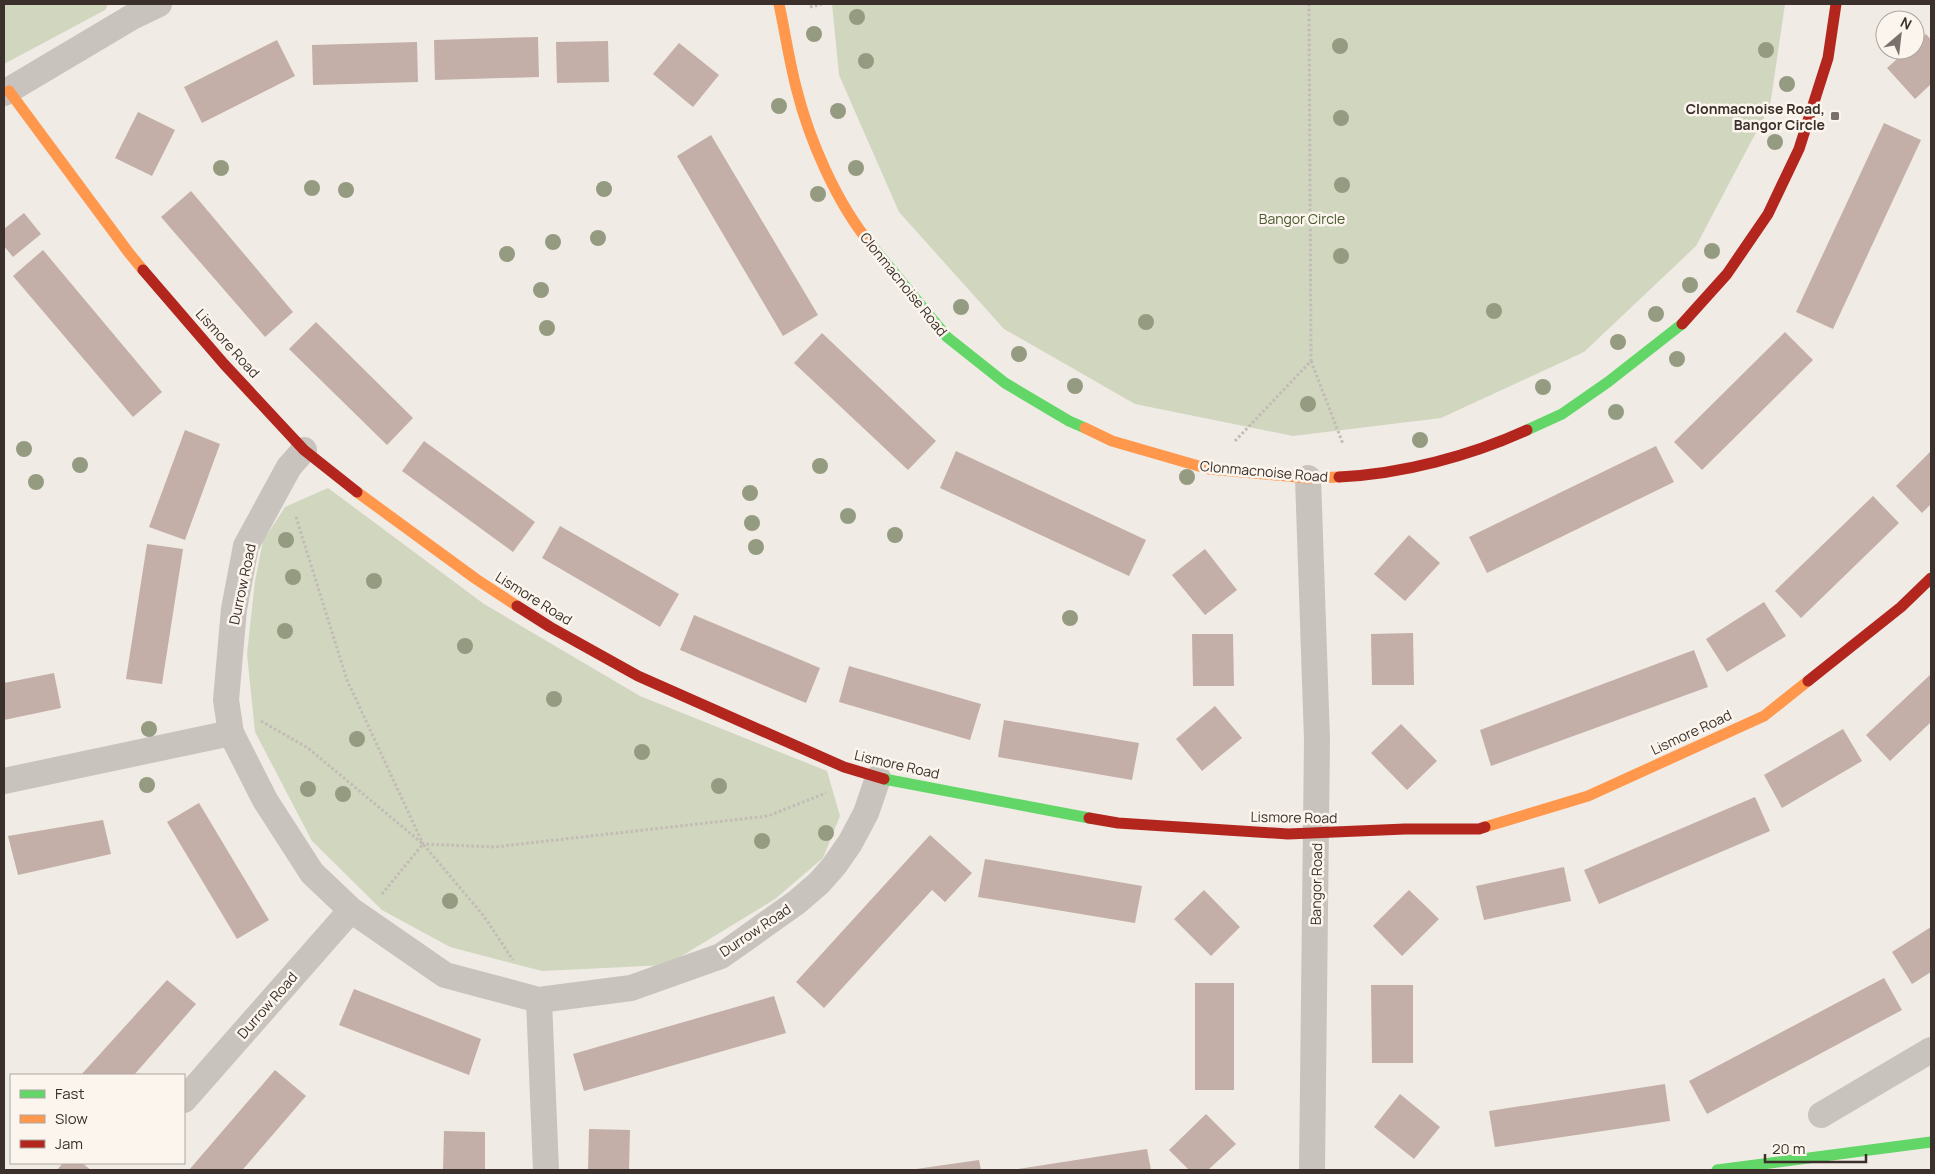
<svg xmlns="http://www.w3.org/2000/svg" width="1935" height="1174" font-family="Manrope,sans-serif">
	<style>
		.green { fill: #d1d6bf }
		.building { fill: #c3afa7 }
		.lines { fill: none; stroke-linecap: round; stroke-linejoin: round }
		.path { stroke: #c2bbb6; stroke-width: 3; stroke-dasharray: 2.5 2.5; stroke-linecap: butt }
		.street { stroke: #c9c3be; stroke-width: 26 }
		.fast { stroke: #63d668; stroke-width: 11 }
		.slow { stroke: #ff974d; stroke-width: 11 }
		.jam { stroke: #b3261e; stroke-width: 11 }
		.tree { fill: #959b80 }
		.poi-dot { fill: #7a716c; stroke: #fbf5ee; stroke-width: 2 }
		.labels { text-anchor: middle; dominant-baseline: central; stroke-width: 5; stroke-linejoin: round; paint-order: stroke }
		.poi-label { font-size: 14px; font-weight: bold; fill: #3b302b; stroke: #fbf5ee; text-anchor: end }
		.park-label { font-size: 14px; fill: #4a5a2e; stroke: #fbf5ee }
		.street-label { font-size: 14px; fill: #3b302b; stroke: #fbf5ee }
	</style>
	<rect width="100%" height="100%" fill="#f0ebe5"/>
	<g class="green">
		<polygon points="4,4 108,4 105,10 4,64"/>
		<polygon points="832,4 1785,4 1770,106 1696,246 1584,352 1441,418 1293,436 1135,404 1004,329 899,212 839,75"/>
		<polygon points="328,488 484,604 640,696 827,771 840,816 823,858 775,899 667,965 542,971 450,947 382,910 312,841 255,732 247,654 255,581 263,541 285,507"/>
	</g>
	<g class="building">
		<polygon points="1926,34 1931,40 1931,84 1915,99 1887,68 1907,50 1915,50 1915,43"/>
		<polygon points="538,37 539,77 435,80 434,40"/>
		<polygon points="277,40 295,76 202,123 184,87"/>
		<polygon points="608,41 609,82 557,83 556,42"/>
		<polygon points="417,42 418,82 313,85 312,45"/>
		<polygon points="679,43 719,75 693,107 653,74"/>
		<polygon points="138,112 175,130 152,176 115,158"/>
		<polygon points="1884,123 1921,140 1833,329 1796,312"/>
		<polygon points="711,135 818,315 783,336 677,156"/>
		<polygon points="191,191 293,312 265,337 161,217"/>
		<polygon points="24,213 41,234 13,257 4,246 4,229"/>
		<polygon points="43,250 162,392 133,417 13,276"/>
		<polygon points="316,322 413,418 387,445 289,349"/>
		<polygon points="1785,332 1813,360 1702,470 1674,442"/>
		<polygon points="822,333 936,441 908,470 794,363"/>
		<polygon points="185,430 220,444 185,540 149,527"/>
		<polygon points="424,441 535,522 513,552 402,471"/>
		<polygon points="1656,446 1674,482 1487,573 1469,537"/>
		<polygon points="956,451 1146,540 1129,576 940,488"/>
		<polygon points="1931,451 1931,504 1922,513 1896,486"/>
		<polygon points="1873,496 1899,523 1801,618 1775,591"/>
		<polygon points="560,526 679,594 660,627 542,558"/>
		<polygon points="1409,535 1440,563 1405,601 1374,574"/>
		<polygon points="147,544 183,549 162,684 126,679"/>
		<polygon points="1205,549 1237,590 1205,615 1172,575"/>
		<polygon points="1764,602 1786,636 1727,672 1706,639"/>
		<polygon points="694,615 820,668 806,703 680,650"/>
		<polygon points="1413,633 1414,685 1372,685 1371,634"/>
		<polygon points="1192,634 1233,634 1234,686 1193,686"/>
		<polygon points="1694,650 1708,687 1491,766 1480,730"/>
		<polygon points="849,666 981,704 970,740 839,702"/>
		<polygon points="54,673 61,708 4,720 4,683"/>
		<polygon points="1931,674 1931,722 1890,761 1866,735"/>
		<polygon points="1215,706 1242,738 1202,771 1176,739"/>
		<polygon points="1004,720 1139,743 1132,780 998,757"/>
		<polygon points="1401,724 1437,761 1407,790 1371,753"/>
		<polygon points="1843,729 1862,761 1782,808 1764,775"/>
		<polygon points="1755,797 1770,831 1599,904 1584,870"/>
		<polygon points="199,803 269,920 237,939 167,822"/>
		<polygon points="103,820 111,854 18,875 8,836"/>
		<polygon points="930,835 972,873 945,902 932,890 824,1008 796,982"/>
		<polygon points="985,859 1142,886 1135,923 978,897"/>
		<polygon points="1564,867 1571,901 1484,920 1476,886"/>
		<polygon points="1204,890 1240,927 1211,956 1174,919"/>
		<polygon points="1409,890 1439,919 1402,956 1373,926"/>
		<polygon points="1931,927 1931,972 1912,984 1892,952"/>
		<polygon points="1884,978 1902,1010 1707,1114 1689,1081"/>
		<polygon points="167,980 196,1004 134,1075 81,1075"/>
		<rect x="1195" y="983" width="39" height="107"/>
		<polygon points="1371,985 1413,985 1413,1063 1372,1063"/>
		<polygon points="354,989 481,1039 469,1075 339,1025"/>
		<polygon points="774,996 786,1033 584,1091 573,1054"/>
		<polygon points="275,1070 306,1096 245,1167 242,1170 189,1170"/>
		<polygon points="1665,1084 1670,1121 1495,1147 1489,1111"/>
		<polygon points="1400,1094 1440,1127 1414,1159 1374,1127"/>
		<polygon points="1206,1114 1236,1144 1208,1170 1189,1170 1169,1150"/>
		<polygon points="589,1129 630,1130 629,1170 588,1170"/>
		<polygon points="444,1131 485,1132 485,1170 443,1170"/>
		<polygon points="1147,1149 1151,1170 1018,1170 1018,1169"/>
		<polygon points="979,1160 981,1170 916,1170 916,1169"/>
		<polygon points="63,1163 82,1163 91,1170 57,1170"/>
	</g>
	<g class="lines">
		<g class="path">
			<polyline points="810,7 822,4"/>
			<polyline points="1311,361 1343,444"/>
			<polyline points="1235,441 1311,361 1309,4"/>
			<polyline points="296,517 347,680 423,844 494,847 768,816 826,793"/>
			<polyline points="261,721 308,748 423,844 483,915 513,960"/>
			<polyline points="382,894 423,844"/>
		</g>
		<g class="street">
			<polyline points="4,93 132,17 159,4"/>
			<polyline points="304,450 289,467 246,546 234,609 226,700 231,733 265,800 312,873 351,910 445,975 539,1000 631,988 721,956 797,902 819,883 834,866 850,843 866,813 878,778"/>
			<polyline points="1308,478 1317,739 1312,1170"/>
			<polyline points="4,781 231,733"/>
			<polyline points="539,1000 546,1170"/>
			<polyline points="184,1100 351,910"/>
			<polyline points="1821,1115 1931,1050"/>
		</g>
		<g class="fast">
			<polyline points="872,246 947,337 1005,383 1069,421 1085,428"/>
			<polyline points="1527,430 1562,414 1608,382 1682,324"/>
			<polyline points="884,779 1089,818"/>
			<polyline points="1717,1170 1931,1142"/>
		</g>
		<g class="slow">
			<path d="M779,4c6,28 10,56 17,83 13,53 41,117 76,159"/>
			<polyline points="9,91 129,253 143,270"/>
			<polyline points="1085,428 1112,441 1209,469 1308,478 1339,477"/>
			<polyline points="357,492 476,579 517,606"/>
			<polyline points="1485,827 1588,796 1764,716 1808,681"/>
		</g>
		<g class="jam">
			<polyline points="143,270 224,364 304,450 357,492"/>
			<polyline points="1682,324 1727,274 1768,214 1799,149 1828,58 1836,4"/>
			<path d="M1339,477c63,-3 131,-21 188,-47"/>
			<polyline points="517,606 550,627 638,676 844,767 884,779"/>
			<polyline points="1808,681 1901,607 1931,578"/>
			<polyline points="1089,818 1118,823 1288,834 1405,829 1479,829 1485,827"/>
		</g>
	</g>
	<g class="tree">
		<circle cx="857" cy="17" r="8"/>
		<circle cx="814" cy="34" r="8"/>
		<circle cx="1340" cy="46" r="8"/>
		<circle cx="1766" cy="50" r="8"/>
		<circle cx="866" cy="61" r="8"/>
		<circle cx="1787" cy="84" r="8"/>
		<circle cx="779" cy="106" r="8"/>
		<circle cx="838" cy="111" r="8"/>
		<circle cx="1341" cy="118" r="8"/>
		<circle cx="1775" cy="142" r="8"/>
		<circle cx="221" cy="168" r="8"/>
		<circle cx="856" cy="168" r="8"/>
		<circle cx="1342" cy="185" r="8"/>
		<circle cx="312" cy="188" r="8"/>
		<circle cx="604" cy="189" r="8"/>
		<circle cx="346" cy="190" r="8"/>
		<circle cx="818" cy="194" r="8"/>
		<circle cx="598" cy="238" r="8"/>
		<circle cx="553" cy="242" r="8"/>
		<circle cx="1712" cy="251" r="8"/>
		<circle cx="507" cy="254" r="8"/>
		<circle cx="1341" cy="256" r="8"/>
		<circle cx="1690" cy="285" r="8"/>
		<circle cx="541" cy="290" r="8"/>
		<circle cx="961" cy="307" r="8"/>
		<circle cx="1494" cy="311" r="8"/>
		<circle cx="1656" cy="314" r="8"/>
		<circle cx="1146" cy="322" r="8"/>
		<circle cx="547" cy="328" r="8"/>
		<circle cx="1618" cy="342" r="8"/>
		<circle cx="1019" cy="354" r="8"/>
		<circle cx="1677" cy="359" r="8"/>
		<circle cx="1075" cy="386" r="8"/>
		<circle cx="1543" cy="387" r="8"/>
		<circle cx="1308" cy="404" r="8"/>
		<circle cx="1616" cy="412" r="8"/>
		<circle cx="1420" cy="440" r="8"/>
		<circle cx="24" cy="449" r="8"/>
		<circle cx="80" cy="465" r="8"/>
		<circle cx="820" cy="466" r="8"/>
		<circle cx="1187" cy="477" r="8"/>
		<circle cx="36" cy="482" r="8"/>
		<circle cx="750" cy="493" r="8"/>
		<circle cx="848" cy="516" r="8"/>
		<circle cx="752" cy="523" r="8"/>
		<circle cx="895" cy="535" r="8"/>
		<circle cx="286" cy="540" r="8"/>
		<circle cx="756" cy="547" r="8"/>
		<circle cx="293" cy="577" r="8"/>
		<circle cx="374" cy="581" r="8"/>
		<circle cx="1070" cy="618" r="8"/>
		<circle cx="285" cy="631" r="8"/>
		<circle cx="465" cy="646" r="8"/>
		<circle cx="554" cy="699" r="8"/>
		<circle cx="149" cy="729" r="8"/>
		<circle cx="357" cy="739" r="8"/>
		<circle cx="642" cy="752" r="8"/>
		<circle cx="147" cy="785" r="8"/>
		<circle cx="719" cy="786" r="8"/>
		<circle cx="308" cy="789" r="8"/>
		<circle cx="343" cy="794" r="8"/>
		<circle cx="826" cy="833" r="8"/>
		<circle cx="762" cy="841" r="8"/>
		<circle cx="450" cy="901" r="8"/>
	</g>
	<rect class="poi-dot" x="1830" y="111" width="10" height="10" rx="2.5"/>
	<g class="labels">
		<g class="poi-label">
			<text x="1825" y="108">Clonmacnoise Road,<tspan x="1825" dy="16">Bangor Circle</tspan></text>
		</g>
		<g class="park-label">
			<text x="1302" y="218">Bangor Circle</text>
		</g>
		<g class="street-label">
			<text transform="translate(904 284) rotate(51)">Clonmacnoise Road</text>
			<text transform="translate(228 343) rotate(48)">Lismore Road</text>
			<text transform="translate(1264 471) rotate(5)">Clonmacnoise Road</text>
			<text transform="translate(242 584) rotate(-78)">Durrow Road</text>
			<text transform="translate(534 598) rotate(32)">Lismore Road</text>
			<text transform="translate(1691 732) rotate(-25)">Lismore Road</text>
			<text transform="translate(897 764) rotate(13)">Lismore Road</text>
			<text transform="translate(1294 817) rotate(1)">Lismore Road</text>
			<text transform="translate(1316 884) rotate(-89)">Bangor Road</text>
			<text transform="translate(755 930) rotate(-34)">Durrow Road</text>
			<text transform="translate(267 1005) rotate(-49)">Durrow Road</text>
		</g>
	</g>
	<rect width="1935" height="1174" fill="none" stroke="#3b302b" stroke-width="10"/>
	<rect x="10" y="1074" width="175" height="90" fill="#fbf5ee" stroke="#aea6a0"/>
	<rect x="20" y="1090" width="25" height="8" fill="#63d668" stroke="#aea6a0"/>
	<text x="55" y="1099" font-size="15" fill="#3b302b">Fast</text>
	<rect x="20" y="1115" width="25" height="8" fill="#ff974d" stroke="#aea6a0"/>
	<text x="55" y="1124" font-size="15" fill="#3b302b">Slow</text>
	<rect x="20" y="1140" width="25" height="8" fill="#b3261e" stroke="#aea6a0"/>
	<text x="55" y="1149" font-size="15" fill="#3b302b">Jam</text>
	<g transform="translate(1900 35) rotate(28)"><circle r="24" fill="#fbf5ee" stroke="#aea6a0"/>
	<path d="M0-4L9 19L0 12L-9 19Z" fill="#7a716c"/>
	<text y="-8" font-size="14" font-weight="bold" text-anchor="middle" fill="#3b302b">N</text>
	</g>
	<path d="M1765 1154v8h101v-8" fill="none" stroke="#3b302b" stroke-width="2.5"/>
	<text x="1772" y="1154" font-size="15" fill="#3b302b" stroke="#fbf5ee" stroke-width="4" paint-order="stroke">20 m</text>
</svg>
